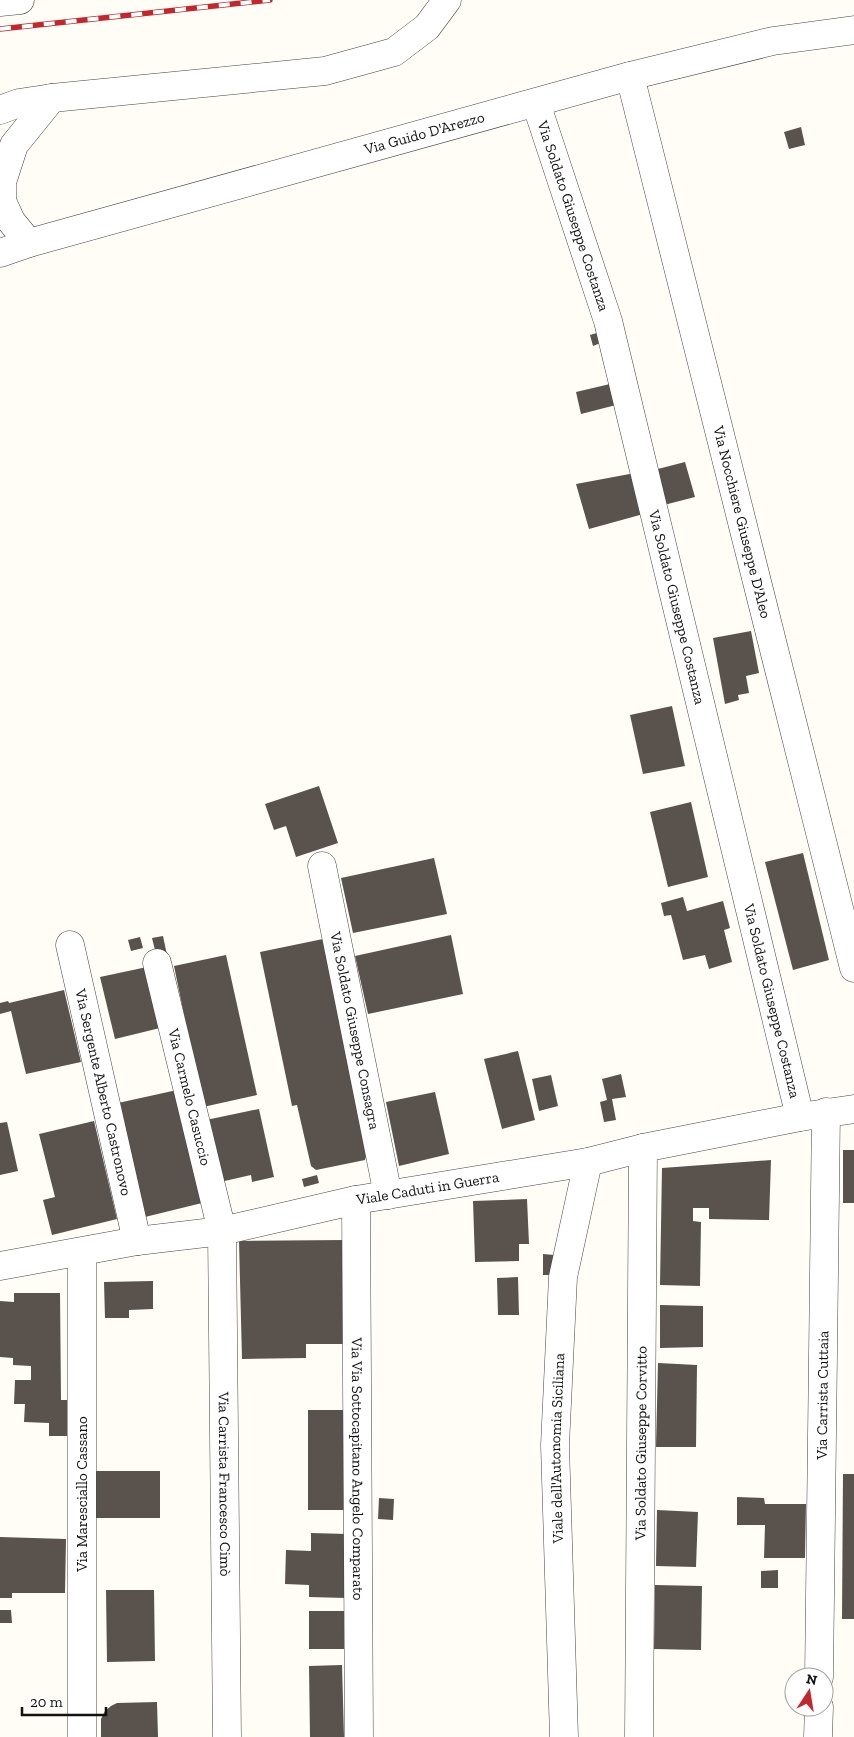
<svg xmlns="http://www.w3.org/2000/svg" width="854" height="1737" font-family="'Zilla Slab',serif">
	<style>
		.building { fill: #5a524d }
		.lines { fill: none; stroke-linecap: round; stroke-linejoin: round }
		.minor-casing { stroke: #444; stroke-width: 29 }
		.minor { stroke: #fff; stroke-width: 28 }
		.rail-casing { stroke: #c4262e; stroke-width: 5.5 }
		.rail { stroke: #fff; stroke-width: 4; stroke-dasharray: 11; stroke-linecap: butt }
		.labels { text-anchor: middle; dominant-baseline: central; stroke-width: 5; stroke-linejoin: round; paint-order: stroke }
		.street-label { font-size: 15px; fill: #111; stroke: #fff }
	</style>
	<rect width="100%" height="100%" fill="#fffdf5"/>
	<g class="building">
		<polygon points="801,127 805,145 789,149 784,132"/>
		<polygon points="600,332 603,342 593,346 590,335"/>
		<polygon points="610,384 616,405 581,414 576,392"/>
		<polygon points="685,462 695,497 664,505 654,470"/>
		<polygon points="635,473 647,513 589,529 576,484"/>
		<polygon points="751,631 759,673 746,676 749,693 738,695 739,700 725,704 713,638"/>
		<polygon points="672,706 685,766 643,774 630,715"/>
		<polygon points="319,786 338,843 296,857 286,826 274,830 265,804"/>
		<polygon points="691,802 708,877 668,887 650,812"/>
		<polygon points="803,853 829,960 793,970 765,862"/>
		<polygon points="434,858 447,914 353,933 341,878"/>
		<polygon points="683,897 687,911 723,901 730,928 724,930 732,962 709,969 705,955 683,960 671,915 664,916 661,903"/>
		<polygon points="451,935 463,994 368,1014 355,956"/>
		<polygon points="163,936 167,955 157,958 152,938"/>
		<polygon points="140,937 143,948 131,951 128,940"/>
		<polygon points="323,939 367,1153 365,1160 316,1170 311,1166 297,1105 292,1106 260,952"/>
		<polygon points="226,955 257,1095 203,1107 174,966"/>
		<polygon points="147,967 160,1028 115,1039 100,977"/>
		<polygon points="64,990 81,1062 26,1074 11,1011 0,1014 0,1003 8,1001 9,1003"/>
		<polygon points="518,1051 535,1120 502,1129 484,1059"/>
		<polygon points="621,1074 626,1097 612,1099 616,1120 604,1122 600,1102 607,1100 602,1079"/>
		<polygon points="551,1075 558,1106 539,1111 532,1079"/>
		<polygon points="177,1090 202,1203 145,1217 118,1103"/>
		<polygon points="435,1092 449,1154 399,1166 386,1102"/>
		<polygon points="259,1109 274,1177 252,1182 251,1175 220,1182 206,1120"/>
		<polygon points="94,1121 117,1219 52,1235 43,1200 55,1197 39,1134"/>
		<polygon points="7,1122 18,1171 0,1175 0,1123"/>
		<rect x="843" y="1150" width="11" height="53"/>
		<polygon points="771,1160 769,1220 709,1219 709,1208 693,1208 693,1221 701,1222 700,1286 660,1285 662,1168"/>
		<polygon points="317,1175 319,1183 304,1187 302,1179"/>
		<polygon points="527,1199 529,1244 519,1244 519,1261 475,1262 473,1201"/>
		<polygon points="346,1240 346,1344 306,1344 306,1358 242,1359 239,1241"/>
		<polygon points="543,1254 554,1255 554,1275 543,1275"/>
		<polygon points="518,1277 519,1315 498,1315 497,1278"/>
		<polygon points="153,1281 153,1309 129,1310 129,1318 105,1318 104,1282"/>
		<polygon points="14,1293 60,1293 61,1400 67,1400 67,1436 49,1436 49,1423 24,1422 25,1404 14,1404 15,1380 31,1380 31,1366 13,1365 13,1358 0,1357 0,1301 14,1302"/>
		<polygon points="660,1305 703,1306 703,1347 660,1348"/>
		<polygon points="658,1363 697,1365 696,1447 656,1447"/>
		<polygon points="308,1410 346,1410 345,1510 308,1510"/>
		<rect x="96" y="1471" width="64" height="47"/>
		<polygon points="843,1474 854,1474 854,1619 842,1619"/>
		<polygon points="737,1497 764,1498 765,1504 806,1504 805,1558 764,1558 765,1525 737,1525"/>
		<polygon points="379,1498 394,1499 393,1520 378,1519"/>
		<polygon points="657,1510 698,1512 696,1567 656,1566"/>
		<polygon points="311,1533 347,1534 346,1598 309,1597 309,1585 285,1584 286,1550 311,1551"/>
		<polygon points="0,1537 66,1539 65,1593 12,1593 12,1598 0,1598"/>
		<polygon points="778,1570 778,1588 761,1588 761,1571"/>
		<polygon points="655,1585 702,1586 701,1650 654,1649"/>
		<polygon points="106,1590 154,1590 155,1661 107,1662"/>
		<polygon points="0,1610 11,1610 12,1623 0,1623"/>
		<rect x="309" y="1611" width="38" height="38"/>
		<polygon points="342,1665 344,1737 310,1737 309,1666"/>
		<polygon points="157,1702 158,1737 101,1737 101,1719 105,1711 111,1706 117,1703"/>
	</g>
	<g class="lines">
		<g class="minor-casing">
			<g id="minor">
				<polyline points="0,2 20,0"/>
				<path id="s1" d="M630,76l224,892"/>
				<path id="s2" d="M536,103l72,218 192,796"/>
				<polyline points="0,110 19,103 52,98 325,71 394,52 427,27 447,0"/>
				<polyline points="29,243 11,221 2,201 2,182 14,145 52,98"/>
				<path id="s3" d="M0,253l29,-10 601,-167 143,-35 81,-11"/>
				<path id="s4" d="M322,866l66,329"/>
				<path id="s5" d="M70,945l67,296"/>
				<path id="s6" d="M157,963l65,268 5,506"/>
				<path id="s7" d="M356,1200l3,537"/>
				<path id="s8" d="M0,1266l137,-25 85,-10 134,-31 232,-38 55,-14 157,-31 54,-8"/>
				<path id="s9" d="M819,1677l7,-565"/>
				<polyline points="82,1737 82,1252"/>
				<path id="s10" d="M564,1737l-9,-292 8,-168 25,-115"/>
				<path id="s11" d="M639,1737l4,-589"/>
				<polyline points="818,1737 819,1707"/>
			</g>
		</g>
		<use href="#minor" class="minor"/>
		<g class="rail-casing">
			<polyline id="rail" points="0,29 270,0"/>
		</g>
		<use href="#rail" class="rail"/>
	</g>
	<g class="labels">
		<g class="street-label">
			<text stroke="none"><textPath href="#s3" startOffset="441">Via Guido D'Arezzo</textPath></text>
			<text stroke="none"><textPath href="#s2" startOffset="119">Via Soldato Giuseppe Costanza</textPath></text>
			<text stroke="none"><textPath href="#s1" startOffset="460">Via Nocchiere Giuseppe D'Aleo</textPath></text>
			<text stroke="none"><textPath href="#s2" startOffset="524">Via Soldato Giuseppe Costanza</textPath></text>
			<text stroke="none"><textPath href="#s2" startOffset="929">Via Soldato Giuseppe Costanza</textPath></text>
			<text stroke="none"><textPath href="#s4" startOffset="168">Via Soldato Giuseppe Consagra</textPath></text>
			<text stroke="none"><textPath href="#s5" startOffset="151">Via Sergente Alberto Castronovo</textPath></text>
			<text stroke="none"><textPath href="#s6" startOffset="138">Via Carmelo Casuccio</textPath></text>
			<text stroke="none"><textPath href="#s8" startOffset="435">Viale Caduti in Guerra</textPath></text>
			<text stroke="none"><textPath href="#s9" startOffset="282">Via Carrista Cuttaia</textPath></text>
			<text stroke="none"><textPath href="#s11" startOffset="294">Via Soldato Giuseppe Corvitto</textPath></text>
			<text stroke="none"><textPath href="#s10" startOffset="289">Viale dell'Autonomia Siciliana</textPath></text>
			<text stroke="none"><textPath href="#s7" startOffset="269">Via Via Sottocapitano Angelo Comparato</textPath></text>
			<text stroke="none"><textPath href="#s6" startOffset="529">Via Carrista Francesco Cimò</textPath></text>
			<text transform="translate(82 1494) rotate(-90)">Via Maresciallo Cassano</text>
		</g>
	</g>
	<g transform="translate(809 1692) rotate(12)"><circle r="24" fill="#ffffff" stroke="#a0a0a0"/>
	<path d="M0-4L9 19L0 12L-9 19Z" fill="#c4262e"/>
	<text y="-8" font-size="14" font-weight="bold" text-anchor="middle" fill="#111111">N</text>
	</g>
	<path d="M22 1707v8h84v-8" fill="none" stroke="#111111" stroke-width="2.5"/>
	<text x="30" y="1707" font-size="15" fill="#111111" stroke="#ffffff" stroke-width="4" paint-order="stroke">20 m</text>
</svg>
